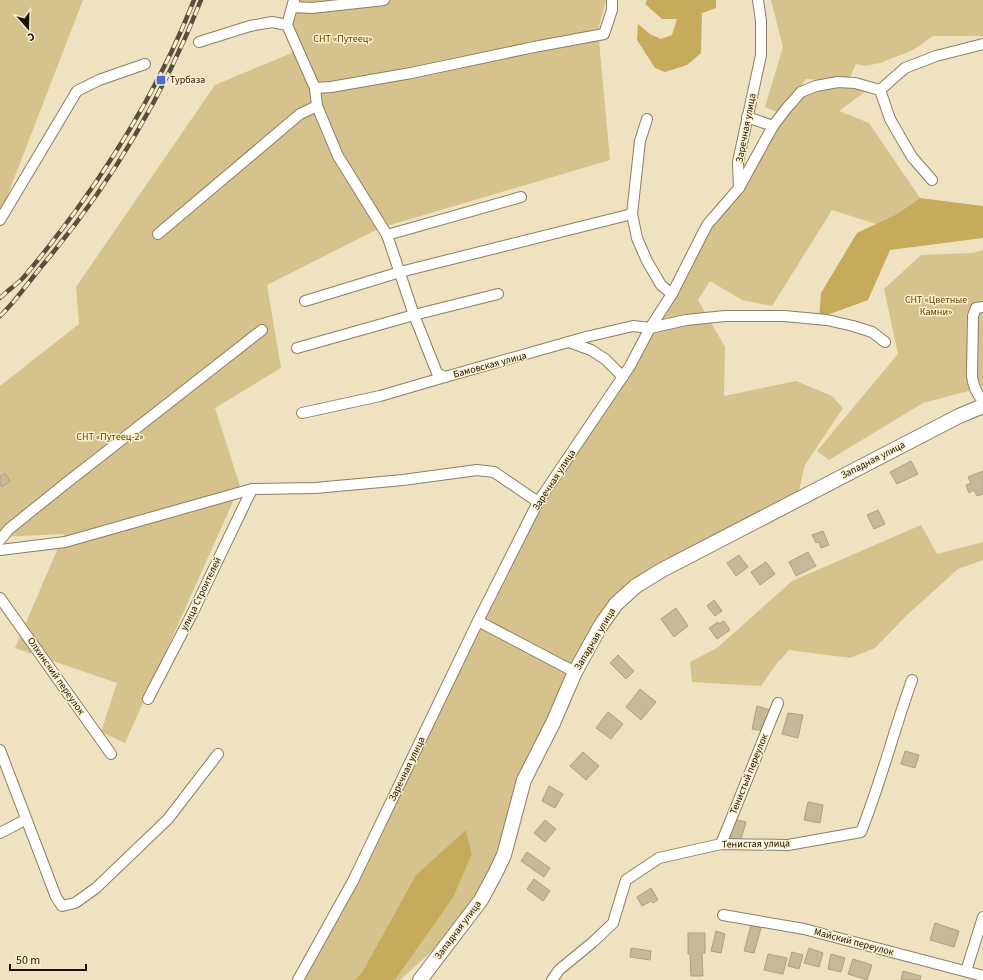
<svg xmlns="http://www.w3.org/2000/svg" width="983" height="980" font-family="'Source Sans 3',sans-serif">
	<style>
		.green { fill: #d6c28c }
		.water { fill: #c7ab5d }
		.building { fill: #c5b999; stroke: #ada181 }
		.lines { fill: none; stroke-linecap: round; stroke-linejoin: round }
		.minor-casing { stroke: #8b7f61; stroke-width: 12 }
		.secondary-casing { stroke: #8b7f61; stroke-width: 16 }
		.minor { stroke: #fff; stroke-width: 10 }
		.secondary { stroke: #fff; stroke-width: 14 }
		.rail-casing { stroke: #564f3c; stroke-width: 4.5 }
		.rail { stroke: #fcefcd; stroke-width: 3; stroke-dasharray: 9; stroke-linecap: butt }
		.poi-dot { fill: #4e68dd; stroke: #fcefcd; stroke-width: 1.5 }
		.labels { text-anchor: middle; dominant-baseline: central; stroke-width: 3; stroke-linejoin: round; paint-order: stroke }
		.park-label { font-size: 10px; fill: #594604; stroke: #fcefcd }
		.poi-label { font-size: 10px; fill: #191408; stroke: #fcefcd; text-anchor: start }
		.street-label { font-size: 10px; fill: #191408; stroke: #fcefcd }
	</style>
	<rect width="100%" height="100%" fill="#eee2c0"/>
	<g class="green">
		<polygon points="0,0 83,0 0,215"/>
		<polygon points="290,0 606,0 598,30 610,160 380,228 267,285 281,368 215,408 240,486 125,743 101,732 117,683 15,648 64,534 0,537 0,386 79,324 76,287 215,85 301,49 291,22"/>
		<polygon points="771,0 983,0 983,36 933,36 913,50 880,63 865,66 856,64 848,81 806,79 780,113 765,107 783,47"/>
		<polygon points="816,86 870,88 839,111 869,123 920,198 897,214 876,224 832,210 772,306 742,300 710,281 698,300 725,347 724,396 796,381 832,396 843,408 805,465 797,499 616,604 534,762 504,855 464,922 400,980 395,980 453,898 472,854 466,830 363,971 355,980 298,980 304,971 538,502 623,377 707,225 739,188 786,109"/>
		<polygon points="983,250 983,387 923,403 829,460 817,451 898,354 884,289 921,255 973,253"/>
		<polygon points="921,525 937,554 983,542 983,560 958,569 907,615 875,648 850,658 789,650 777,663 761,686 692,682 690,662 717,648 792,581"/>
	</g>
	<g class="water">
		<polygon points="647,0 716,0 716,8 702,13 701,53 687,65 665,72 655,68 637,40 638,24 650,34 661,39 672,35 677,19 662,19 645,4"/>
		<polygon points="920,198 983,206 983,238 890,250 868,300 819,318 821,293 857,233 897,214"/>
		<polygon points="466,830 472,854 453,898 395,980 355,980 363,971 416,875"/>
	</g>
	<g class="building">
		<polygon points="911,461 918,474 897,484 890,472"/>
		<polygon points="983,471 983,494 977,496 974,490 969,493 966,485 971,483 968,477"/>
		<polygon points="5,473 10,481 2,487 0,485 0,477"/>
		<polygon points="878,510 885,524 874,529 867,515"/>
		<polygon points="823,531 829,545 821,548 819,542 816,543 812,535"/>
		<polygon points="808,552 816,566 796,576 789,562"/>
		<polygon points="739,555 748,567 736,576 727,563"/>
		<polygon points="766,562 775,574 760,585 751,572"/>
		<polygon points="714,600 722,611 715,616 707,606"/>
		<polygon points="676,608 688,626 674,637 661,619"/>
		<polygon points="724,621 730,630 717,639 709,628 718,622 719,624"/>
		<polygon points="618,655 634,671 626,679 610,663"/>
		<polygon points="640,689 656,702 641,720 626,707"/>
		<polygon points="757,706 770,710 764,731 752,729"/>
		<polygon points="608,712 623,724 611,739 596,728"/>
		<polygon points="788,713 803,715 798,738 782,734"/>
		<polygon points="905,751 919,755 915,768 901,764"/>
		<polygon points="583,752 599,766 586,780 570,766"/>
		<polygon points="549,786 563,794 555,808 542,801"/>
		<polygon points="808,802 823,805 820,823 804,820"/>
		<polygon points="733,819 746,822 740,843 729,841"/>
		<polygon points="545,820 556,829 545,842 534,833"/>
		<polygon points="527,852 550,868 544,877 521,861"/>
		<polygon points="534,879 550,891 543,901 527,889"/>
		<polygon points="651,888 658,900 653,903 651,901 642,906 637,897"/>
		<polygon points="935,923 959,931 954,947 930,940"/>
		<polygon points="751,925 761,928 754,953 744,951"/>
		<polygon points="716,931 725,934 721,953 711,951"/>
		<polygon points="688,933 705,933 705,953 702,953 703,976 691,976 690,954 688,954"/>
		<polygon points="631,948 651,951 650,960 630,957"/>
		<polygon points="809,948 823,953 819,967 804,963"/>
		<polygon points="792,952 803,955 799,969 788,966"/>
		<polygon points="768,954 787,958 783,974 764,970"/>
		<polygon points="831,954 845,958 841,972 828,969"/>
		<polygon points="853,959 872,965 867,980 848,974"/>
		<polygon points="903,971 921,976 920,980 901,980"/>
	</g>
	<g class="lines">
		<g class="minor-casing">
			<g id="minor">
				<polyline points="294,0 287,25 315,88 317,106 338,156 387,235 414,315 437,373 445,377 586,337 633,326 650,328 686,320 725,316 784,316 827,320 853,326 872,332 885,342"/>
				<polyline points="293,7 312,8 384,0"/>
				<polyline points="199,42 250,26 272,22 287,25"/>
				<polyline points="315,88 331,87 411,73 534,47 604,34 612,10 612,0"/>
				<polyline points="880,90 905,68 936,56 983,44"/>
				<polyline points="747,117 773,126"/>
				<polyline points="647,119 640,141 632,214 637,238 647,261 661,285 672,294"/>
				<polyline points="739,188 738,162 761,55 761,21 758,0"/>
				<polyline points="0,220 77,91 99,80 145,64"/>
				<polyline points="158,234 300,114 317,106"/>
				<polyline points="387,235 521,197"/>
				<polyline points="305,301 400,272 632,214"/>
				<path d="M983,307l-7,1 -3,8 -1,60c1,10 4,17 11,25"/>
				<polyline points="569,342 591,350 605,359 623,377"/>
				<polyline points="297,348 414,315 498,294"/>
				<polyline points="302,413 380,396 445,377"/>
				<polyline points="0,540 9,529 65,484 262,330"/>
				<polyline points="0,550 65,542 252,489 315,488 403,480 477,470 494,472 538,502"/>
				<polyline points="0,598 111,754"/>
				<polyline points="478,621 575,672"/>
				<polyline points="148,699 194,610 252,489"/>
				<polyline points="0,750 56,897 62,906 75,903 96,888 168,819 218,754"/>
				<polyline points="0,833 25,820"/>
				<polyline points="721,844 778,703"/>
				<polyline points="723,915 804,929 983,976"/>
				<polyline points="966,971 983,917"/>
				<polyline points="298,980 353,881 478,621 538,502 630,366 650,328 672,294 707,225 739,188 773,126 786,109 801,92 816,86 838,82 855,83 880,90 890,119 902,140 912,157 932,180"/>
				<path d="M552,980l7,-10 34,-28 20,-19 13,-43 33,-22 62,-14 67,1 73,-13c20,-50 33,-102 51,-152"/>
			</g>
		</g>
		<g class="secondary-casing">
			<polyline id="secondary" points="420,980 481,900 496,872 504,855 524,780 553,723 575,672 601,625 616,604 636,586 662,570 959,416 983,406"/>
		</g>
		<use href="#minor" class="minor"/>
		<use href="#secondary" class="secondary"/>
		<g class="rail-casing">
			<g id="rail">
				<path d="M0,298c7,-7 16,-13 23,-20 19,-22 37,-46 54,-69 47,-65 88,-135 117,-209"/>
				<path d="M0,316c15,-14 28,-33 41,-49 67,-79 122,-170 160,-267"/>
			</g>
		</g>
		<use href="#rail" class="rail"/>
	</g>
	<rect class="poi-dot" x="156" y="75" width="10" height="10" rx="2"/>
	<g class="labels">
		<g class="park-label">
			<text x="343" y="39">СНТ «Путеец»</text>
			<text x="936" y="300">СНТ «Цветные<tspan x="936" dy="12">Камни»</tspan></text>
			<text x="110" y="437">СНТ «Путеец-2»</text>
		</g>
		<g class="poi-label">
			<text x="170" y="80">Турбаза</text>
		</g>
		<g class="street-label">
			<text transform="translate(746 128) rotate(-79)">Заречная улица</text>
			<text transform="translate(490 365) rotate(-15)">Бамовская улица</text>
			<text transform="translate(873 460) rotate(-27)">Западная улица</text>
			<text transform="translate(554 480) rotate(-57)">Заречная улица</text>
			<text transform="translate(201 594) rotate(-64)">улица Строителей</text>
			<text transform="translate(595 639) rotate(-59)">Западная улица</text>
			<text transform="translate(56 676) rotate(55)">Олхинский переулок</text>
			<text transform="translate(407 769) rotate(-64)">Заречная улица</text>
			<text transform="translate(749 774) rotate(-68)">Тенистый переулок</text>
			<text transform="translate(756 844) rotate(-1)">Тенистая улица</text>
			<text transform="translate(458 930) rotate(-53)">Западная улица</text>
			<text transform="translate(854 942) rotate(15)">Майский переулок</text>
		</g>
	</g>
	<g transform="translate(28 28) rotate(160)" stroke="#fcefcd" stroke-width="3" paint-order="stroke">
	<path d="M0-3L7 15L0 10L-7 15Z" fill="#191408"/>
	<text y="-6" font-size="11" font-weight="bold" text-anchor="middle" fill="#191408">С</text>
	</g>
	<path d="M10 964v6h76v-6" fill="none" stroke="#191408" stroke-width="2"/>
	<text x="16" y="964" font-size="12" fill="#191408" stroke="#fcefcd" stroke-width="3" paint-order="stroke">50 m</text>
</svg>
